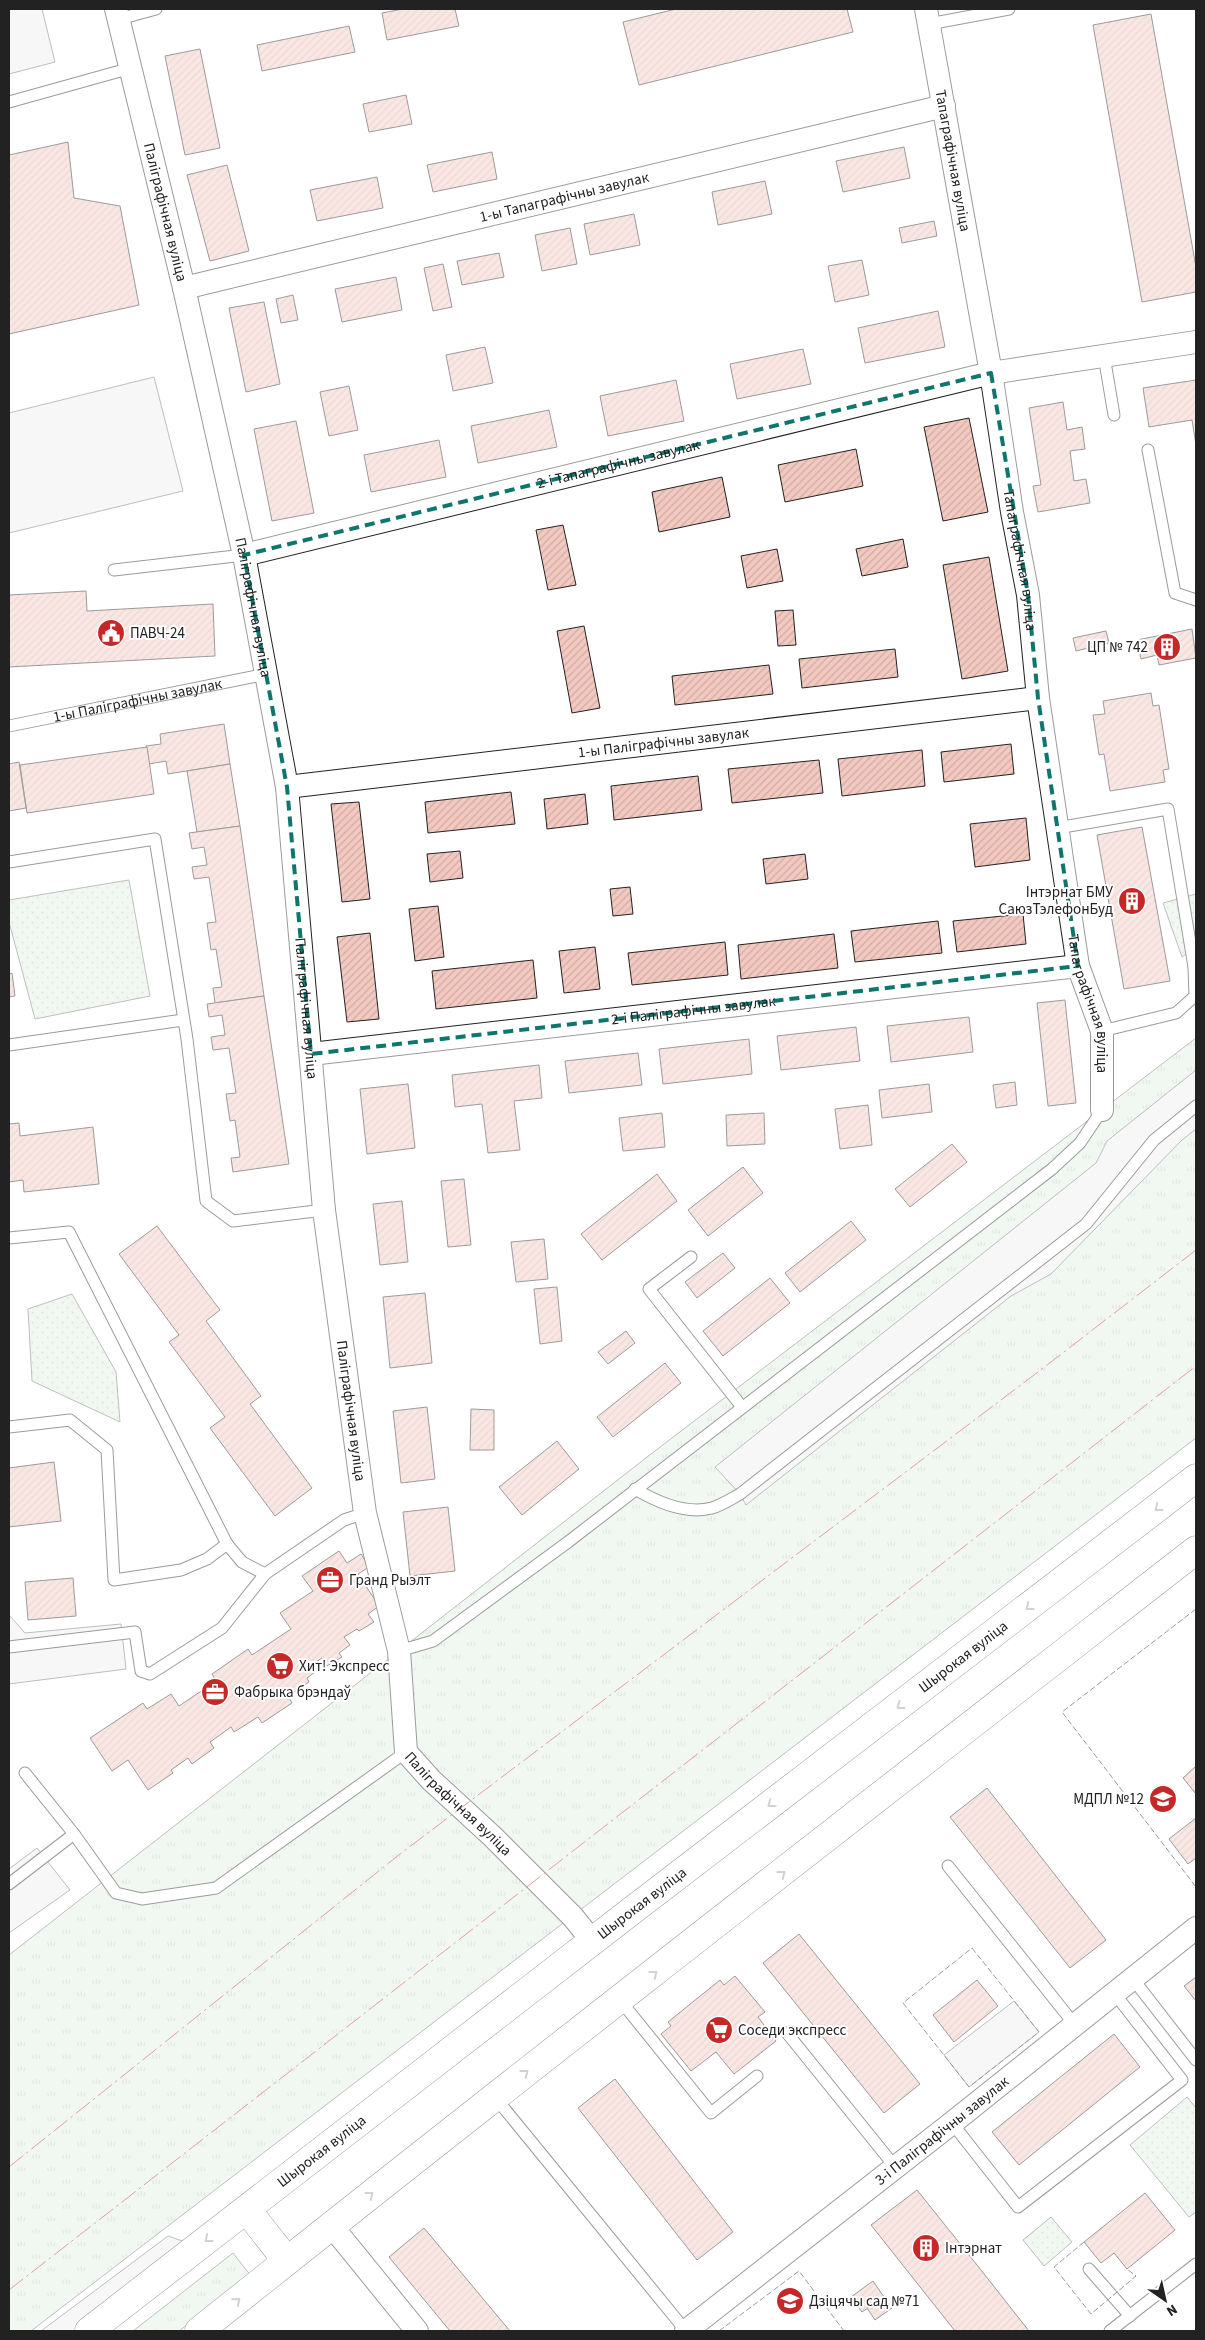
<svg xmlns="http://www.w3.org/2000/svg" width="1205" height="2340" font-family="'Source Sans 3',sans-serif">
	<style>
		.grass { fill: url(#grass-tufts); stroke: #6f6f6f }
		.park { fill: url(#park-dots); stroke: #6f6f6f }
		.parking { fill: #ededed; stroke: #6f6f6f }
		.building { fill: url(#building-hatch); stroke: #222 }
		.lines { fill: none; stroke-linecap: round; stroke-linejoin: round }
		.lane-casing { stroke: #222; stroke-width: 13 }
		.street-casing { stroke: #222; stroke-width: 24 }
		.secondary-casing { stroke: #222; stroke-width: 29 }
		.lane { stroke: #fff; stroke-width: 11 }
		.street { stroke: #fff; stroke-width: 22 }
		.secondary { stroke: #fff; stroke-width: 28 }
		.fence { stroke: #222; stroke-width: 1; stroke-dasharray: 6 2.5; stroke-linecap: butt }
		.power { stroke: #c62828; stroke-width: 1; stroke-dasharray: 18 4 2.5 4; stroke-linecap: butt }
		.oneway { stroke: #9c9c9c }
		.marked { fill: none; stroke: #0f766e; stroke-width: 4; stroke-dasharray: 10 6; stroke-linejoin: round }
		.labels { text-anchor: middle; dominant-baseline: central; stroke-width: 4; stroke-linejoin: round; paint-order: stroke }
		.street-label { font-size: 15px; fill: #222; stroke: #fff }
		.poi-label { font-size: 15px; fill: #222; stroke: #fff; text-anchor: start }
	</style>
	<defs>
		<pattern id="grass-tufts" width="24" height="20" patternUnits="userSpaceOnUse" patternTransform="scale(1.25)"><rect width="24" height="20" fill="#e0efe3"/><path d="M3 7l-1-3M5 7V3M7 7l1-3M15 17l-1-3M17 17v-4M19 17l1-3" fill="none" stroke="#c0cdc2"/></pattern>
		<pattern id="park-dots" width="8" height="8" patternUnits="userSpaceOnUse" patternTransform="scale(1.25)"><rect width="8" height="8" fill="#e0efe3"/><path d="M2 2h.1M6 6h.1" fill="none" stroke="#c0cdc2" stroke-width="1.8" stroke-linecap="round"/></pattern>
		<pattern id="building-hatch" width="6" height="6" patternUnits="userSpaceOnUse" patternTransform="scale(1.25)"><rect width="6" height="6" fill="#f3c9c0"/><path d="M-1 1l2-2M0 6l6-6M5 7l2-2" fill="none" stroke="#d0aca5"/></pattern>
	</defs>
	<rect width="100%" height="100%" fill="#fff"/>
	<g class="grass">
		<polygon points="1196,1038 1196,1438 31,2331 9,2331 9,1955 651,1454"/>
		<polygon points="233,2253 251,2276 179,2331 133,2331"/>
	</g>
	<g class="park">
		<polygon points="129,880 150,996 35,1019 9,922 9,900"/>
		<polygon points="1196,894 1196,947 1182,957 1163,903"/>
		<polygon points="72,1294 116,1372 120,1422 32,1381 28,1309"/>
		<polygon points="1187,2097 1196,2108 1196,2212 1189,2217 1130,2145"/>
		<polygon points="1051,2217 1072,2242 1044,2266 1023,2240"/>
	</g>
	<g class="parking">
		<polygon points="9,9 42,9 55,62 9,74"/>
		<polygon points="154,377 183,491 9,533 9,413"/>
		<polygon points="1196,1070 1196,1129 1182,1140 1051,1274 1011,1296 746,1505 740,1494 715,1467 1096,1163 1107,1141"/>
		<polygon points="9,1615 25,1633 121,1624 126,1669 9,1684"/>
		<polygon points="37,1848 70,1890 9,1933 9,1869"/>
		<polygon points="1014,2001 1039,2032 969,2087 944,2055"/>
		<polygon points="168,2236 191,2244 74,2331 41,2331"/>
	</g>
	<g class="building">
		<polygon points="403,9 455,9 459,26 387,40 382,13"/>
		<polygon points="676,9 847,9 853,32 639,85 623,22"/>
		<polygon points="1151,14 1196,267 1196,292 1142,302 1093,25"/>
		<polygon points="349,26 355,52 262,71 257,45"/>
		<polygon points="200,49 220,148 185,155 165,56"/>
		<polygon points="406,95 412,124 369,132 363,104"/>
		<polygon points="68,142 74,198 120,206 139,305 9,334 9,155"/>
		<polygon points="904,147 910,178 843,192 836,161"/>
		<polygon points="492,152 497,179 433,192 427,165"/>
		<polygon points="227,165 249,251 210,261 187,175"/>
		<polygon points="377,177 383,208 317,221 310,190"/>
		<polygon points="765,181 772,214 718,225 712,192"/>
		<polygon points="634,214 640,245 590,255 584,224"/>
		<polygon points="934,221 937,236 902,243 899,228"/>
		<polygon points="570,228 577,264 542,271 535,235"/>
		<polygon points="499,253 504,277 462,285 457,261"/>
		<polygon points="862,260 869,295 835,302 828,266"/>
		<polygon points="443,264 452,307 433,311 424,268"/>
		<polygon points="396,277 402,310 342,322 335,289"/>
		<polygon points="293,295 298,320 281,323 276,299"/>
		<polygon points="264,302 280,384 246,392 229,308"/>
		<polygon points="938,311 945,347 865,363 858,328"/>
		<polygon points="485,347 493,383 453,391 446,355"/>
		<polygon points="803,349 811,384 737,399 730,364"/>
		<polygon points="676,380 684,421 608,436 600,396"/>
		<polygon points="1196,380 1196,445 1192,420 1149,427 1143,388"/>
		<polygon points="349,386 358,430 329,436 320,392"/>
		<polygon points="1063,402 1067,430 1082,427 1085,449 1070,451 1074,481 1086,479 1090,503 1038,512 1033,486 1041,485 1029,408"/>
		<polygon points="549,410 557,447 478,463 471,426"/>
		<polygon points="969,418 988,512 943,521 924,427"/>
		<polygon points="296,421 314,513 272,521 254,429"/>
		<polygon points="439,440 446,477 371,492 364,455"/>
		<polygon points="856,449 863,486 785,502 778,465"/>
		<polygon points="722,477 730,517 659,532 652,492"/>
		<polygon points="563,525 576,585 548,590 536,530"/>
		<polygon points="903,539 908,567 862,576 856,549"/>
		<polygon points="777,549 783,581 747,588 741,556"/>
		<polygon points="989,557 1008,671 962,679 943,565"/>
		<polygon points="86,591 87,611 213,604 215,656 9,667 9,595"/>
		<polygon points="793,610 796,645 778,646 775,611"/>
		<polygon points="584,626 600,708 572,713 557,631"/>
		<polygon points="1192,629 1196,658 1159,665 1157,655 1141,659 1137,640"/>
		<polygon points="1106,631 1109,643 1076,651 1073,638"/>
		<polygon points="895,649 898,677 802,688 799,659"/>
		<polygon points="769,665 773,694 675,705 672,676"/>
		<polygon points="1151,693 1153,706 1159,705 1169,769 1163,770 1165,782 1110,791 1104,754 1099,755 1093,715 1105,714 1103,701"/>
		<polygon points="224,724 230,764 168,774 166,761 149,764 146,746 161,744 160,734"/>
		<polygon points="1011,744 1014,774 944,782 941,752"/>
		<polygon points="147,747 154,794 27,813 20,765"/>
		<polygon points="922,750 925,786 842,796 838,759"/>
		<polygon points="819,760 823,793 732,803 728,769"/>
		<polygon points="19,762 26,808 9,811 9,764"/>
		<polygon points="230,764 240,826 197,832 187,771"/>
		<polygon points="698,776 702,810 614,820 611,786"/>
		<polygon points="511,792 515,824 428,833 425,802"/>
		<polygon points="585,794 588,824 547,829 544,799"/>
		<polygon points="359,802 370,899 342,902 331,804"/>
		<polygon points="1026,818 1030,860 975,867 970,824"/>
		<polygon points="240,826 264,996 215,1003 213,988 222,987 216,949 211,950 207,923 216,922 209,877 194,879 192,867 207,865 204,847 192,849 189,833"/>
		<polygon points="1142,827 1170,981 1124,989 1097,835"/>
		<polygon points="460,851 463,878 430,882 427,854"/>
		<polygon points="805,854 808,879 766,884 763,859"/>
		<polygon points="630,887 633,914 613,916 610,889"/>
		<polygon points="438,906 444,957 415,961 409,909"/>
		<polygon points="1023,914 1026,944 957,952 953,921"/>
		<polygon points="938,921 942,953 855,962 851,931"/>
		<polygon points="370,933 379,1019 347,1022 337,937"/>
		<polygon points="834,934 838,968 741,979 738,945"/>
		<polygon points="725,942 728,975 632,985 628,953"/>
		<polygon points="595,947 600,989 564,993 559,951"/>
		<polygon points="533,960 537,998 436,1009 432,971"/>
		<polygon points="12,973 15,996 9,997 9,974"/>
		<polygon points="264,996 289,1164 233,1172 231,1158 240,1157 235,1120 230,1121 226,1094 236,1093 229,1048 213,1050 211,1037 225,1035 222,1015 209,1017 207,1004"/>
		<polygon points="1065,1000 1076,1103 1048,1106 1037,1003"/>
		<polygon points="969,1017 973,1052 891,1062 887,1026"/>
		<polygon points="856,1027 860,1061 781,1070 777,1036"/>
		<polygon points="749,1039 752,1074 663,1084 659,1049"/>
		<polygon points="638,1053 642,1085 569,1093 565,1061"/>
		<polygon points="539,1065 542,1098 514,1101 520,1150 488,1153 482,1104 455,1107 452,1075"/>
		<polygon points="1015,1082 1017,1105 996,1108 993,1085"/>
		<polygon points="408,1084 415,1148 367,1154 360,1089"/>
		<polygon points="929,1084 932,1112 882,1118 879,1090"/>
		<polygon points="868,1105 872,1145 840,1149 835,1109"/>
		<polygon points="662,1113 665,1147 623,1151 619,1118"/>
		<polygon points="764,1113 765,1144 727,1146 726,1115"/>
		<polygon points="19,1123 20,1136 93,1127 99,1184 24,1192 23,1180 9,1182 9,1124"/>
		<polygon points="952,1144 967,1162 910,1207 895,1189"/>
		<polygon points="743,1167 763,1193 708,1236 688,1210"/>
		<polygon points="657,1174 677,1201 602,1260 581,1234"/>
		<polygon points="464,1179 471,1245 448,1247 441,1181"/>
		<polygon points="402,1201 408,1262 380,1265 373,1204"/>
		<polygon points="851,1221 866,1240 800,1292 785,1273"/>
		<polygon points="157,1226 220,1310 206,1321 261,1396 250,1404 312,1488 275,1516 210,1428 225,1417 169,1342 179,1335 119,1254"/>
		<polygon points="544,1239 548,1279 516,1282 511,1242"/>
		<polygon points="723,1253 735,1268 697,1298 685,1282"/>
		<polygon points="770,1278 790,1303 723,1356 703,1331"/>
		<polygon points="557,1287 562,1341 540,1344 534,1289"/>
		<polygon points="425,1293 432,1363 390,1368 383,1297"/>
		<polygon points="626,1331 635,1343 608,1364 598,1352"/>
		<polygon points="665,1363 681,1383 613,1437 597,1417"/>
		<polygon points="427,1407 435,1479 401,1483 393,1411"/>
		<polygon points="471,1409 494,1410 494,1450 470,1450"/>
		<polygon points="557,1441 579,1469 522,1515 499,1487"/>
		<polygon points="54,1462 61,1521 9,1527 9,1468"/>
		<polygon points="448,1507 455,1571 410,1576 403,1512"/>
		<polygon points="339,1551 347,1563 361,1554 369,1567 358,1574 379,1606 368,1614 374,1622 359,1631 357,1629 344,1637 350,1645 339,1653 342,1657 327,1666 322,1658 311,1665 315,1672 307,1678 309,1682 288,1696 292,1703 262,1723 258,1717 234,1732 231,1727 210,1742 214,1748 192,1764 188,1758 171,1770 173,1773 148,1790 128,1760 112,1771 90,1738 143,1703 147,1709 171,1694 179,1706 216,1681 212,1674 248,1649 252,1655 291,1629 280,1613 313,1591 302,1576"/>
		<polygon points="73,1578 76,1616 28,1620 25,1582"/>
		<polygon points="1196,1766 1196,1794 1183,1778"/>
		<polygon points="987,1788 1106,1940 1070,1968 950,1817"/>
		<polygon points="1196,1818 1196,1858 1188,1864 1169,1839"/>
		<polygon points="799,1934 920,2084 884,2113 763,1963"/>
		<polygon points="735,1976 765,2012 758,2017 776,2041 734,2074 716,2052 691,2071 661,2034 671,2026 668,2022 720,1980 724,1985"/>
		<polygon points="1196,1977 1196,2001 1184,1986"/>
		<polygon points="977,1980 998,2006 954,2042 933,2015"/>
		<polygon points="1114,2034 1140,2067 1019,2165 992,2132"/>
		<polygon points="615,2079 733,2232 697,2260 578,2108"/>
		<polygon points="917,2190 981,2270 1029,2331 955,2331 871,2225"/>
		<polygon points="1145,2193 1175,2230 1127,2269 1114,2253 1101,2263 1084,2242"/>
		<polygon points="424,2228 510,2331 450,2331 412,2285 389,2257"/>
		<polygon points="873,2281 884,2297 862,2312 851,2297"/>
		<polygon points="884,2297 892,2308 875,2320 867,2308"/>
	</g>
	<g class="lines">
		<g class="lane-casing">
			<g id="lane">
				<polyline points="119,19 156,9"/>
				<polyline points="929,24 1009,9"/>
				<polyline points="9,102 131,68"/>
				<polyline points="1104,356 1114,415"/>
				<polyline points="1148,450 1175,593 1196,600"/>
				<polyline points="114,570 244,555"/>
				<path id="s1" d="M9,726l258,-52"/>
				<polyline points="1057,828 1168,809 1194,967"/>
				<polyline points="9,862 155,839 187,1039 206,1201 233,1221 324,1210"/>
				<polyline points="1102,1031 1176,1013 1195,996 1194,967 1196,966"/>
				<polyline points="9,1045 183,1020"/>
				<polyline points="9,1238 69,1232 227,1544"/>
				<polyline points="691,1257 649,1289 742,1407"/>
				<polyline points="9,1427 70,1420 107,1450 114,1580 181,1570 207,1559 227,1544 242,1562 265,1574 344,1520 365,1513"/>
				<path d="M635,1489c22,13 51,26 77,19 10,-3 19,-9 28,-14l346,-270 68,-84 42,-34"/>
				<polyline points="9,1647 135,1632 141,1671 150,1674 222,1628 265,1574"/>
				<polyline points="399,1651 433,1641 568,1542 1052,1169 1080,1143 1102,1110"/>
				<polyline points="25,1773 74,1834 116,1893 142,1899 216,1888 406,1752"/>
				<polyline points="948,1866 1075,2025"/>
				<polyline points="9,1884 74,1834"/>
				<polyline points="1133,1979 1196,2060"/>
				<polyline points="620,2000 711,2113 757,2076"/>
				<polyline points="787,2033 896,2168"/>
				<polyline points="494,2096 686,2331"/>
				<polyline points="952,2123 1018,2207 1182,2080 1115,1994"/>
				<polyline points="1089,2269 1130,2316"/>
				<polyline points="1110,2331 1196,2264"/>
			</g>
		</g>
		<g class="street-casing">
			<g id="street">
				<path id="s2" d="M116,9l68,279 60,267 43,232 37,423 41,303 34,138 7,101 25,28 61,56 81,81 20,25"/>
				<path id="s3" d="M926,9l65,364 21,139 16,83 10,103 40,268 24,65v79"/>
				<path id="s4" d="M184,288l760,-182"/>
				<path id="s5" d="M244,555l747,-182 205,-31"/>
				<path id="s6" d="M287,787l751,-89"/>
				<path id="s7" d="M311,1054l767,-88"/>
				<polyline points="331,2225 417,2331"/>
				<path id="s8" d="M686,2331l266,-208 244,-195"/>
			</g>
		</g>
		<g class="secondary-casing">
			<g id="secondary">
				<polyline points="247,2210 287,2261"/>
				<path id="s9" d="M89,2331l532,-412 575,-441"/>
				<path d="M199,2331c330,-263 664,-522 997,-781"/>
			</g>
		</g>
		<use href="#lane" class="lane"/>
		<use href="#street" class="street"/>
		<use href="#secondary" class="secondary"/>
		<g class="fence">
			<polyline points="1196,1609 1062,1712 1196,1887"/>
			<polygon points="972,1948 1039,2032 969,2087 903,2003"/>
			<polyline points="1084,2242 1054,2267 1091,2314 1136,2276 1127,2269"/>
			<polyline points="719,2331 799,2271 844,2331"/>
		</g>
		<g class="power">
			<polyline points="9,2167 400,1854 1038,1372 1196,1250"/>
			<polyline points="9,2290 1196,1366"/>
		</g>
	</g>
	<defs><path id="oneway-chevron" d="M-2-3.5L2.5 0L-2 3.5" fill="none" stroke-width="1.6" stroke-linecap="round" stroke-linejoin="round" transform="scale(1.25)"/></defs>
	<g class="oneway">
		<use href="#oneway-chevron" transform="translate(1158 1508) rotate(142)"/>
		<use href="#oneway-chevron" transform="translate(1029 1607) rotate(142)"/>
		<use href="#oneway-chevron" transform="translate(900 1706) rotate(143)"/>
		<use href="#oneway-chevron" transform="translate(771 1804) rotate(143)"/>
		<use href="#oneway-chevron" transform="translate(782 1874) rotate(-38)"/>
		<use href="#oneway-chevron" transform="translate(654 1974) rotate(-38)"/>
		<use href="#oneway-chevron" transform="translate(525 2073) rotate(-37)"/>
		<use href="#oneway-chevron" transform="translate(370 2195) rotate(-38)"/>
		<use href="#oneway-chevron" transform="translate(208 2239) rotate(142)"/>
		<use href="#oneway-chevron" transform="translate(237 2301) rotate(-39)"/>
	</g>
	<path d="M0 0H1205V2340H0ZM991,373l37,222 10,103 40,268 -767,88 -24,-267 -43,-232z" fill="#fff" fill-opacity=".55" fill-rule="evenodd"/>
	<path class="marked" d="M991,373l37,222 10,103 40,268 -767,88 -24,-267 -43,-232z"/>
	<defs>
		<g id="civic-disc" transform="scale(1.4375)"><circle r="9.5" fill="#c62828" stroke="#fff"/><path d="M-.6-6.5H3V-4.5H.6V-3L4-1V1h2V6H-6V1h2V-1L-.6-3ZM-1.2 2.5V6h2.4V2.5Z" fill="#fff"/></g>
		<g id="building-disc" transform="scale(1.4375)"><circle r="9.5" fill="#c62828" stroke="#fff"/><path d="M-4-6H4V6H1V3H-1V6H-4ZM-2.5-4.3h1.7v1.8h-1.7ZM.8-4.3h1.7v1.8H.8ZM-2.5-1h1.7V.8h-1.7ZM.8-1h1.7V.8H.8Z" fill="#fff"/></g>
		<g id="office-disc" transform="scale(1.4375)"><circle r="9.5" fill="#c62828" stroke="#fff"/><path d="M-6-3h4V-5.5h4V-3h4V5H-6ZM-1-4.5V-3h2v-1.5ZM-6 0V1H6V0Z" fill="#fff"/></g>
		<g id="supermarket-disc" transform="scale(1.4375)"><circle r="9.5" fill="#c62828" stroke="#fff"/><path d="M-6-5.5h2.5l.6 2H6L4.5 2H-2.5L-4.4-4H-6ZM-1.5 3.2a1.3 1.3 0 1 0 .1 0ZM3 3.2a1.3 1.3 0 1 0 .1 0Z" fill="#fff"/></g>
		<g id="university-disc" transform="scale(1.4375)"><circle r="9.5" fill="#c62828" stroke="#fff"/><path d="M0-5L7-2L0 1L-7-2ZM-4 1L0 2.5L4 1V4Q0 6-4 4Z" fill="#fff"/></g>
		<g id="school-disc" transform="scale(1.4375)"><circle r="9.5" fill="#c62828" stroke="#fff"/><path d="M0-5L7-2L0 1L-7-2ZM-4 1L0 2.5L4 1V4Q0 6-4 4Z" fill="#fff"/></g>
	</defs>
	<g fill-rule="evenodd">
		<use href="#civic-disc" x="111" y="633"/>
		<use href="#building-disc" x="1167" y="647"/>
		<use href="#building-disc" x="1132" y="901"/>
		<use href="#office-disc" x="330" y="1580"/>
		<use href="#supermarket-disc" x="280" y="1666"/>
		<use href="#office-disc" x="215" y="1692"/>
		<use href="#university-disc" x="1163" y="1799"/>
		<use href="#supermarket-disc" x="719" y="2030"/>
		<use href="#building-disc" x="926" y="2248"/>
		<use href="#school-disc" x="790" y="2301"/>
	</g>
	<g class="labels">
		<g class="street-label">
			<text stroke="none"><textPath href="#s3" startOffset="154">Тапаграфічная вуліца</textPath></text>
			<text stroke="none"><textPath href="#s4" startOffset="391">1-ы Тапаграфічны завулак</textPath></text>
			<text stroke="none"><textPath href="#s2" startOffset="209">Паліграфічная вуліца</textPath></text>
			<text stroke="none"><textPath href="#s5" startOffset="385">2-і Тапаграфічны завулак</textPath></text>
			<text stroke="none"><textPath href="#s3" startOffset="559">Тапаграфічная вуліца</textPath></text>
			<text stroke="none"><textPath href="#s2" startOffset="614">Паліграфічная вуліца</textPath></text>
			<text stroke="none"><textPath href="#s1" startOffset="131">1-ы Паліграфічны завулак</textPath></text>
			<text stroke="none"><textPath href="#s6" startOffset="379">1-ы Паліграфічны завулак</textPath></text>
			<text stroke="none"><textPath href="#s3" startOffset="1009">Тапаграфічная вуліца</textPath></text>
			<text stroke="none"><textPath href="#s2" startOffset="1019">Паліграфічная вуліца</textPath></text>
			<text stroke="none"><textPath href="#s7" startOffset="385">2-і Паліграфічны завулак</textPath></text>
			<text stroke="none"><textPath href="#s2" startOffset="1424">Паліграфічная вуліца</textPath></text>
			<text stroke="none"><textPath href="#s9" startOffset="1104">Шырокая вуліца</textPath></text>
			<text stroke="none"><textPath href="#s2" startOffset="1844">Паліграфічная вуліца</textPath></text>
			<text stroke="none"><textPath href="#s9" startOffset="699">Шырокая вуліца</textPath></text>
			<text stroke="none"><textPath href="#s8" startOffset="325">3-і Паліграфічны завулак</textPath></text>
			<text stroke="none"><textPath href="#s9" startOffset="294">Шырокая вуліца</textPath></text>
		</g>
		<g class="poi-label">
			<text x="130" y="633">ПАВЧ-24</text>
			<text x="1148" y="647" text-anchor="end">ЦП № 742</text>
			<text x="1113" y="892" text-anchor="end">Інтэрнат БМУ<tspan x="1113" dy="17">СаюзТэлефонБуд</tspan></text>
			<text x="349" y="1580">Гранд Рыэлт</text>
			<text x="299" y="1666">Хит! Экспресс</text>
			<text x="234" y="1692">Фабрыка брэндаў</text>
			<text x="1144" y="1799" text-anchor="end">МДПЛ №12</text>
			<text x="738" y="2030">Соседи экспресс</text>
			<text x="945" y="2248">Інтэрнат</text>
			<text x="809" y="2301">Дзіцячы сад №71</text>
		</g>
	</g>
	<rect width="1205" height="2340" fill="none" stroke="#222222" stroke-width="20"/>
	<g transform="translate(1165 2300) rotate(146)" stroke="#ffffff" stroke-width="4" paint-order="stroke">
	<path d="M0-4L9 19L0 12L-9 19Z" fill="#222222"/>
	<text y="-8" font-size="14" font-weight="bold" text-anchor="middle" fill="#222222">N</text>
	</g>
</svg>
